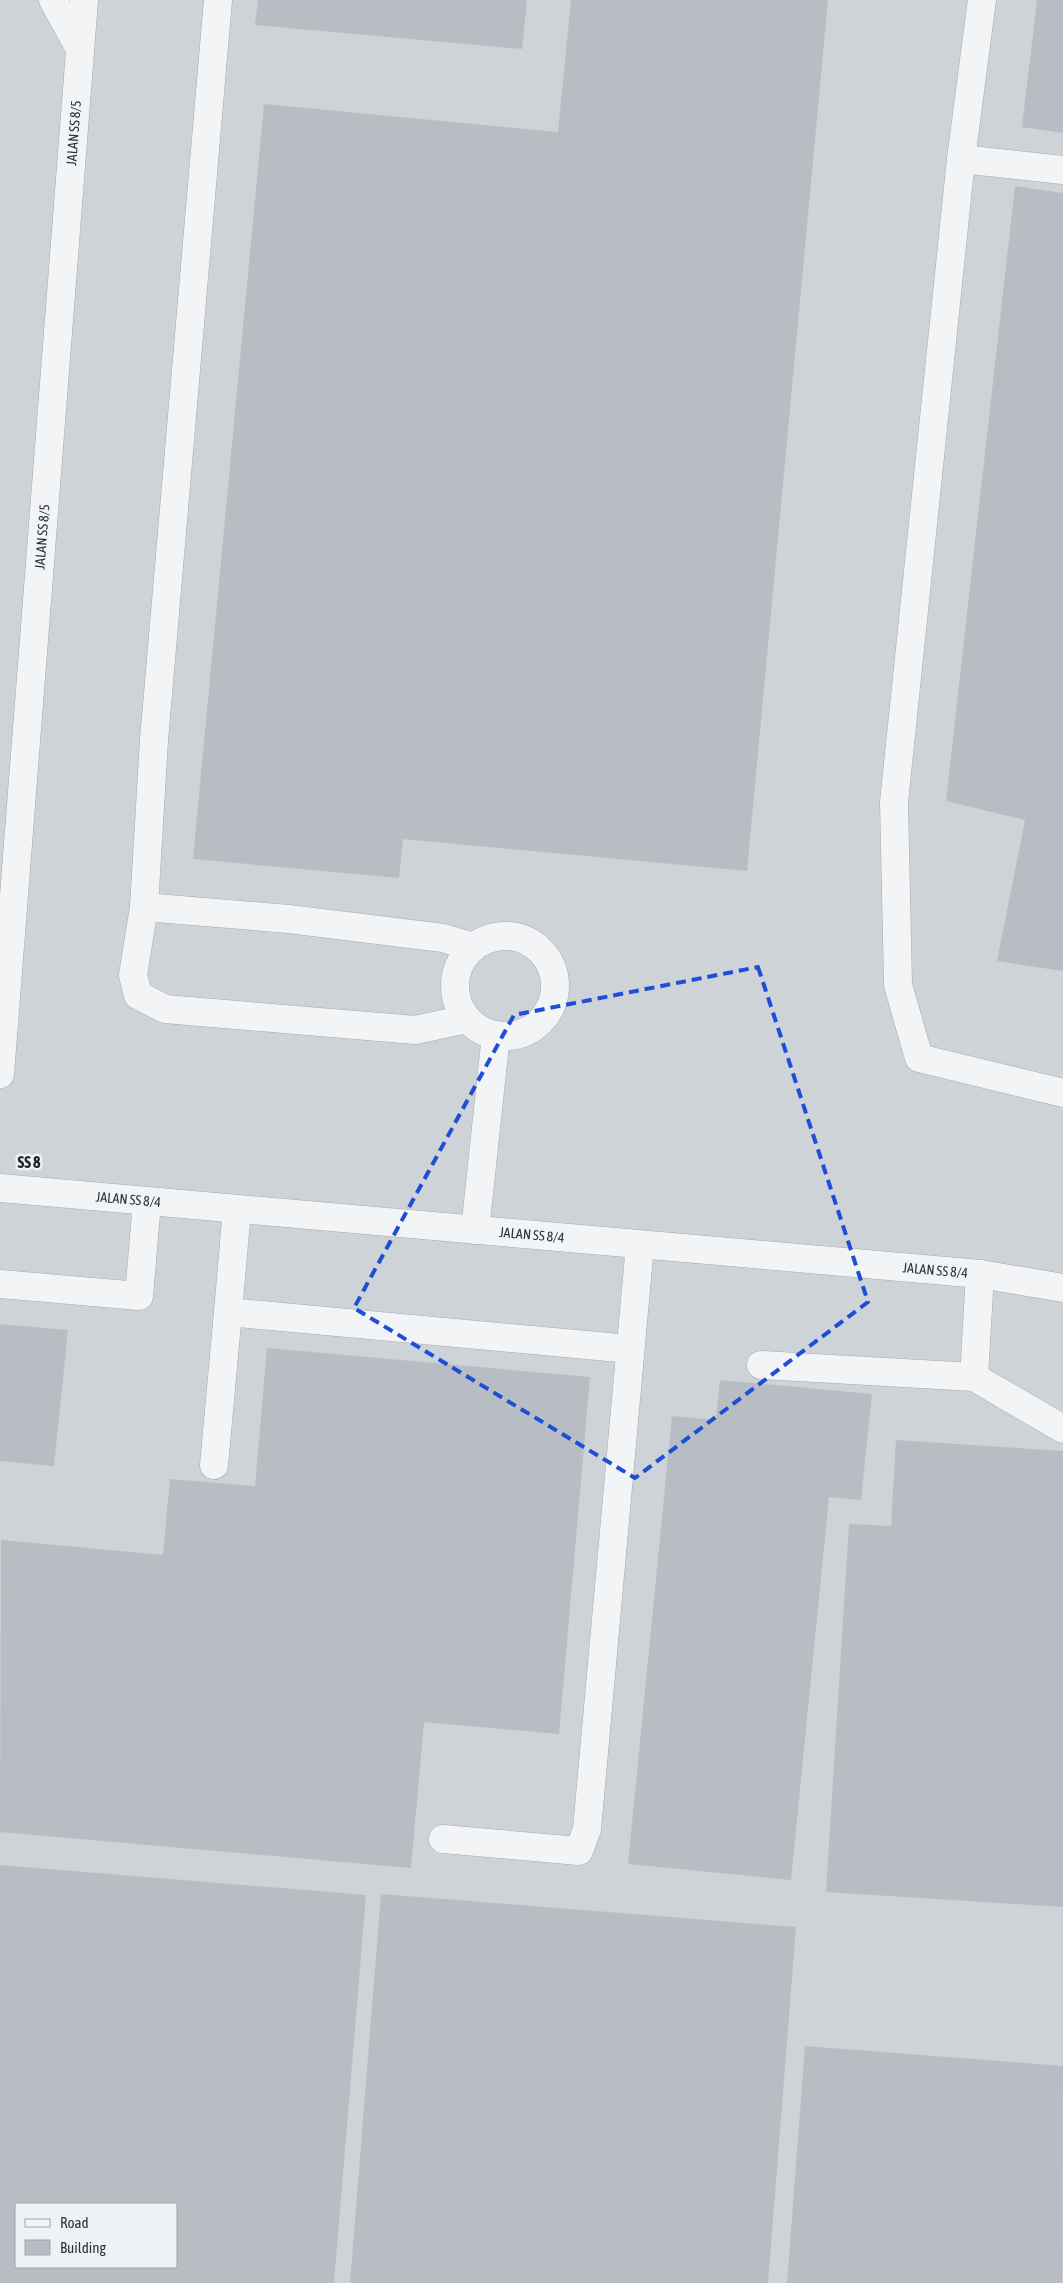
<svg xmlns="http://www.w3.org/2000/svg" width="1063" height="2283" font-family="'Asap Condensed',sans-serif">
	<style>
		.built { fill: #ced3d8; fill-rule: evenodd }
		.building { fill: #b7bdc3; fill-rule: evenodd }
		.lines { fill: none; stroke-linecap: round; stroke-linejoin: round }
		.minor-casing { stroke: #a6abb0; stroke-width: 29 }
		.minor { stroke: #f2f4f6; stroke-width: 28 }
		.marked { fill: none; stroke: #1d4ed8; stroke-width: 4; stroke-dasharray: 10 6; stroke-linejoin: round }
		.labels { text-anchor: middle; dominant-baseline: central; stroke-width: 5; stroke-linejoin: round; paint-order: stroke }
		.street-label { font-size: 14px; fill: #2a333c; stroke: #eff2f5 }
		.quarter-label { font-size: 16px; font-weight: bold; fill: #1c242d; stroke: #eff2f5 }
	</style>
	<rect width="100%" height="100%" fill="#e0e4e7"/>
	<path class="built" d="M0,0h1063v2283h-1063zM16,2204h160v63h-160z"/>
	<g class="building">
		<polygon points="258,0 527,0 522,49 255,25"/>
		<polygon points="571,0 828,0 747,871 403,839 399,878 193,859 264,104 558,132"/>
		<polygon points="1037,0 1063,0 1063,133 1022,127"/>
		<polygon points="1015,186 1063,193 1063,971 997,961 1025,820 946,801"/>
		<polygon points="0,1324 68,1330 54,1466 0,1461"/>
		<polygon points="267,1348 590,1377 559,1734 424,1722 411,1868 0,1832 1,1540 163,1555 170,1479 255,1486"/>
		<polygon points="720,1380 872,1394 861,1500 829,1497 791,1880 628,1864 672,1416 716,1420"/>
		<polygon points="896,1440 1063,1451 1063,1907 826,1892 849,1524 891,1526"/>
		<path d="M0,1865l366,30 -32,388h-334zM16,2204h160v63h-160z"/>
		<polygon points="381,1894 796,1927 768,2283 350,2283"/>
		<polygon points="805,2046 1063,2066 1062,2283 787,2283"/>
	</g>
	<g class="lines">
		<g class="minor-casing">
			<g id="minor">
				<polyline points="53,0 80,49"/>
				<polyline points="218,0 154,740 144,907 133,975 138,995 165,1009 415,1030 467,1019"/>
				<polyline points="982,0 961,159 894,802 898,985 919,1058 1063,1093"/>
				<polyline points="961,159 1063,170"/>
				<polyline points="144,907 289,919 443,938 473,947"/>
				<circle cx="505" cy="986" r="50"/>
				<path id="s1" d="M0,1074l84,-1074"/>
				<path id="s2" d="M0,1188l980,86 83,14"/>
				<polyline points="475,1230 496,1035"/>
				<polyline points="0,1284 139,1296 147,1202"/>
				<polyline points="228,1312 237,1209"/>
				<polyline points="761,1365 974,1377 980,1274"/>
				<polyline points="974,1377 1063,1429"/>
				<polyline points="214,1465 228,1312 630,1349"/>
				<polyline points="443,1839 579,1851 587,1829 640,1245"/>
			</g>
		</g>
		<use href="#minor" class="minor"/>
	</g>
	<path class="marked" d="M758,967l110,335 -233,176 -281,-170 160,-293z"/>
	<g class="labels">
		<g class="street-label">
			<text stroke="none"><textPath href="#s1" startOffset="944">JALAN SS 8/5</textPath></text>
			<text stroke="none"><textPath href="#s1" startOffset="539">JALAN SS 8/5</textPath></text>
			<text stroke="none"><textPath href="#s2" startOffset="129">JALAN SS 8/4</textPath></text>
			<text stroke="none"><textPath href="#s2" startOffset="534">JALAN SS 8/4</textPath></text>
			<text stroke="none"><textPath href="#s2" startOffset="939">JALAN SS 8/4</textPath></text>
		</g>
		<g class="quarter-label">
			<text x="29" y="1162">SS 8</text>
		</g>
	</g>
	<rect x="15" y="2203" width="162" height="65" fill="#eff2f5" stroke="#a0a6ab"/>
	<rect x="25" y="2219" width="25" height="8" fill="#f2f4f6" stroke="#a0a6ab"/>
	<text x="60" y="2228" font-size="15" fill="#2a333c">Road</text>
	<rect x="25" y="2240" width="25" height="15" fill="#b7bdc3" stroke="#a0a6ab"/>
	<text x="60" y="2253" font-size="15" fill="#2a333c">Building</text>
</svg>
